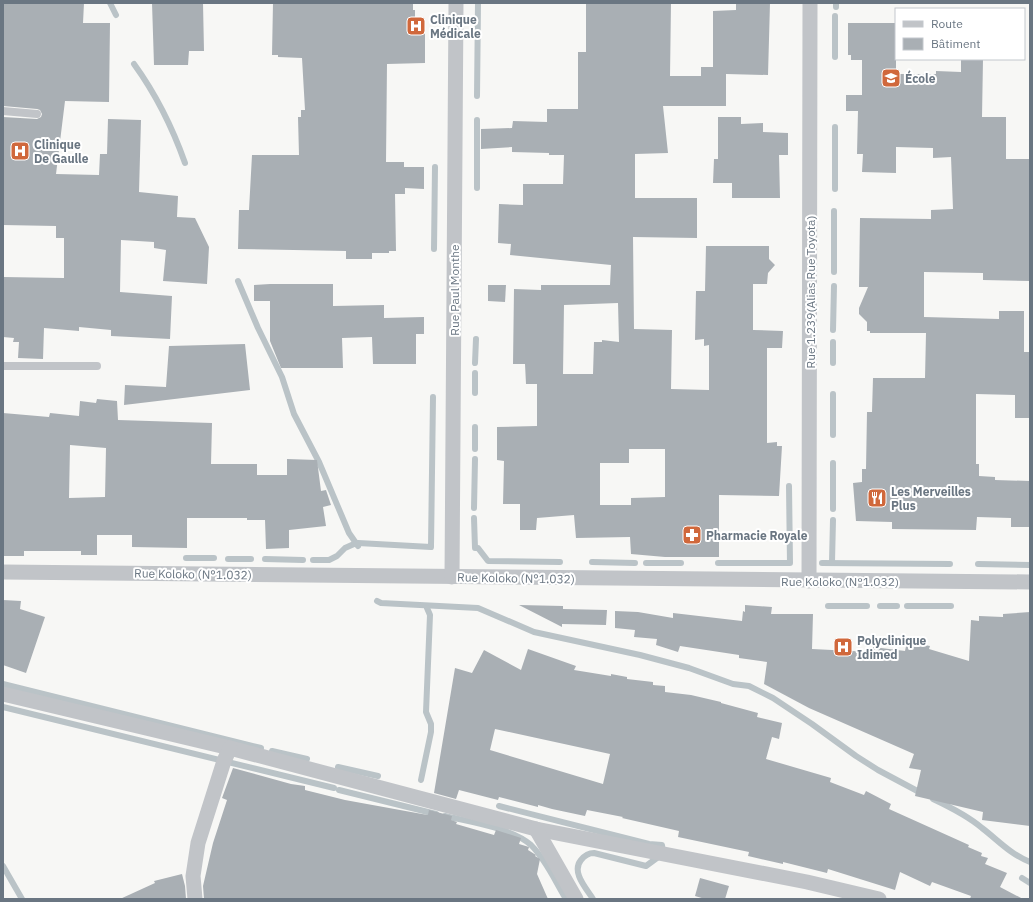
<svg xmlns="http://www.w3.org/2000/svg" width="1033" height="902" font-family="'IBM Plex Sans',sans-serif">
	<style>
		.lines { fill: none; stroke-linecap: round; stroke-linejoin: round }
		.stream { stroke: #bac3c7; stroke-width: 6 }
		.building { fill: #a9afb4; fill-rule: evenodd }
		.service { stroke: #c1c4c8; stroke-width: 8 }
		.minor { stroke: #c1c4c8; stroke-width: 15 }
		.labels { text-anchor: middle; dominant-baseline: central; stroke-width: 4; stroke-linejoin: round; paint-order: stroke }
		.poi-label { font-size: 12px; font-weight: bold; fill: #6a7682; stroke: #fff; text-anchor: start }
		.street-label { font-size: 12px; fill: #6a7682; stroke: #fff }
	</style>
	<rect width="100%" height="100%" fill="#f7f7f5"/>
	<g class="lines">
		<g class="stream">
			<polyline points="110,3 116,15"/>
			<polyline points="836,7 836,3"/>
			<polyline points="835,16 835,57"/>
			<path d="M134,64c21,29 39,65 51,99"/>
			<polyline points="477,96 478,3"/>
			<polyline points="477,188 477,120"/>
			<polyline points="835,189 835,127"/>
			<polyline points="434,249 435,167"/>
			<polyline points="834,272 834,211"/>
			<polyline points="238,281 258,328 282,377 294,414 319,462 349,533 358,546"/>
			<polyline points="833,330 834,286"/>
			<polyline points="475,363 476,339"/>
			<polyline points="833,363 833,342"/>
			<polyline points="475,393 475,373"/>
			<polyline points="833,435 833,394"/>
			<polyline points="475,449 475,427"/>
			<polyline points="474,508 475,459"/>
			<polyline points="833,509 833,463"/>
			<polyline points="474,518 475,548 478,548 488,561 560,562"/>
			<polyline points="358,543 431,547 433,397"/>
			<polyline points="186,558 214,558"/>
			<polyline points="228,559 251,559"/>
			<polyline points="265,559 303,560"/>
			<polyline points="313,560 329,560 337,556 345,548 354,544"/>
			<polyline points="592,562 635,563"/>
			<polyline points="832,562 833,520"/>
			<polyline points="646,563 681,563"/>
			<polyline points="718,563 790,563 789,486"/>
			<polyline points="822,563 950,564"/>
			<polyline points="978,564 1030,565"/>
			<polyline points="377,601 381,603 478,608 534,632 640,655 689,668 733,684 749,686 773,698 812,724 856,756 878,770 923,794"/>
			<polyline points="828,606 867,606"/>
			<polyline points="880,606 897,606"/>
			<polyline points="907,606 951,606"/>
			<polyline points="3,684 261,748"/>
			<polyline points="3,707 334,788"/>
			<polyline points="272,751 307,759"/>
			<polyline points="338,767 378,776"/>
			<polyline points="421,780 431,732 431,724 426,712 430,615 427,608"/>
			<polyline points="339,790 436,814"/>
			<path d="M933,799c17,8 35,17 49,29 17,13 28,26 48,34"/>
			<polyline points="499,806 649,844 662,845 663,853"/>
			<path d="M445,816c25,6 67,12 86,29 15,15 24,36 35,54"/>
			<polyline points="3,866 22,899"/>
			<polyline points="1022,878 1030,883"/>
			<path d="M593,899c-7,-11 -22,-27 -12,-39 4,-5 8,-7 13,-7l52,13 15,-11"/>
		</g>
	</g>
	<g class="building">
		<polygon points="4,3 84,3 83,23 110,23 109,102 65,101 56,174 99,175 100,154 107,154 108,119 141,120 139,192 178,196 177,217 195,218 209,247 207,284 163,281 166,250 154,248 154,242 121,240 120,292 172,296 170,339 111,336 111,330 79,327 79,331 44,328 43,359 18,358 19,342 13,342 14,338 3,337 3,277 64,278 64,238 56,238 56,226 3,225 3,117 37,119 41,117 42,114 40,110 37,109 3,106"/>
		<polygon points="152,3 203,3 204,51 189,51 188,65 154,65"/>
		<polygon points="273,3 413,3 413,10 415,10 415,34 425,34 425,63 387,64 386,162 404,162 404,167 424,167 424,189 405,188 405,194 395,194 396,251 389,251 389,253 372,253 372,259 346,259 346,251 238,249 239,210 249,210 252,155 299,155 298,117 301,117 301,110 305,110 302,58 278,57 278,55 272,55"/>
		<path d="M586,3h85l-1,73h31v-9h12v-56l23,-1v-7h34l-2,72 -42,-1v32h-63l5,47 -33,1v44h62v40l-64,-1 1,92 38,1 -1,59 38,1v-45l-5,1v-7l-9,1 1,-49h9l1,-45h63v13l6,6 -7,8 -1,11h-14v46l30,1 -1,17h-15v95l10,-1v4h5l-3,50 -60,-1v62h-54l-34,-3 -1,-17 -54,1 -2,-23 -37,3 -1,12h-16v-26h-17l1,-43 -7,-1v-33l40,-1v-42h-11l-1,-20h-12l1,-75 27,1v-5h69l1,-20 -101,-10 1,-11 -13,-1 1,-39 24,1v-21h40l1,-29h-15v-2l-37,-1v-5l-31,2v-20l31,-1 1,-7 34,1v-13h31v-57h8zM618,303l1,39 -17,-2v2h-8l-1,32h-30l1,-69zM629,449h36v48l-34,1v7h-31v-42h29z"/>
		<polygon points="848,23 896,23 896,74 936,74 936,71 961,72 961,59 983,59 982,117 1006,117 1006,159 1030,159 1030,281 983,280 983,273 924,272 924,317 999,319 999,311 1024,311 1024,352 1030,352 1030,418 1015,418 1015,395 976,394 976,464 979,464 979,476 995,477 995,480 1030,481 1030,527 1011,527 1011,518 977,517 976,530 892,529 892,522 856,521 853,483 862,482 862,469 866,469 867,412 872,412 873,378 925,378 926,333 870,333 870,331 867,331 867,322 859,314 859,308 868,287 859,287 860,218 931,219 931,210 953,209 951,157 933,158 933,148 896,147 896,173 862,172 863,154 857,154 858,111 846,111 846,95 862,95 862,60 851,60 851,55 848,55"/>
		<polygon points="718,117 741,117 741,124 763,123 763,132 788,133 788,155 779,155 780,198 732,198 732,183 713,183 714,159 718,159"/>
		<polygon points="270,284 333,284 333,306 384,305 384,318 424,317 424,334 416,334 416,364 373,364 372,337 342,338 343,368 281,368 270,341 270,301 254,301 254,285"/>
		<polygon points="488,285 506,285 505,302 488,301"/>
		<polygon points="245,344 250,390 124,405 125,385 166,387 169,346"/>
		<path d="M97,399l20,2 1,19 94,3 -1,41h46v11h30v-16l30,1 4,31 5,-1 5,15 -8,2 3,19 -37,4v18l-23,1 -1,-29h-18v-2h-60v30l-55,-1v-12h-35v20h-16v-4h-57v5h-21v-143l46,4 1,-4 29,3 1,-15 16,2zM70,445l36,3 -1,49 -36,1z"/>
		<polygon points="3,600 21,601 20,609 45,617 26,673 3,665"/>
		<polygon points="519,605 563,606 563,609 607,610 606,625 562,624 562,627"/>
		<polygon points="745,605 772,607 771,614 813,614 812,649 872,652 873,647 905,651 907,642 930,646 929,649 969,661 971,620 979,621 979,616 1003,617 1003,614 1030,612 1030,826 982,820 983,812 915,796 921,770 909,768 914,754 809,708 764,684 767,662 739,658 739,655 680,646 678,652 656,645 657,639 634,637 635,630 615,628 615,611 638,612 673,618 673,613 742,621 743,611 745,612"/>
		<path d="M528,649l48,17 -2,4 37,6v-2l16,3v2l26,3v3l12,1v6l26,3 30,7v1l37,10 -1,4 25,6 -3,16 -7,-2 -6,22 65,19 -1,4 34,13 2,-4 25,13 -2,5 80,36 -1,2 14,6 -1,3 7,2 -3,6 22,9 -7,14 23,12h-53l1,-3 -39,-14 -2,4 -30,-14 -5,18 -67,-21 -1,4 -44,-11v2l-35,-8 1,-4 -71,-15 1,-6 -57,-13 1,-1 -36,-7 -2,6 -33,-7 -14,-4v2l-39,-10 -1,3 -39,-10 -3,9 -22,-6 21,-125 17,5 12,-23 37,20zM495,729l115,25 -7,30 -113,-34z"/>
		<polygon points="233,768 291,784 305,786 305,790 345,800 422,814 428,815 429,810 452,816 451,820 457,822 456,824 494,835 496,830 521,838 519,844 529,847 528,850 536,855 535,856 540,859 537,874 548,899 204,899 203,886 213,843 227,800 222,798"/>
		<polygon points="182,874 185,886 186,899 120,899 155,883 154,881"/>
		<polygon points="700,878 729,886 725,899 705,899 695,896"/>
	</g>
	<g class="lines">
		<g class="service">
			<polyline points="3,111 37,114"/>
			<polyline points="3,366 97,366"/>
		</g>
		<g class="minor">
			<polyline points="3,572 1030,582"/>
			<polyline points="452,577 456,3"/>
			<polyline points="809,581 810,3"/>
			<polyline points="3,694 230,748 536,829 807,882 879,899"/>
			<polyline points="536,829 576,899"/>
			<polyline points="195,899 193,876 198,843 224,761 230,748"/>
		</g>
	</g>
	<defs>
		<g id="hospital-square" transform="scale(1)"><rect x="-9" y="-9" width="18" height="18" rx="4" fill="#d0683c" stroke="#fff"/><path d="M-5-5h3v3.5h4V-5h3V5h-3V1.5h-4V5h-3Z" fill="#fff"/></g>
		<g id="school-square" transform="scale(1)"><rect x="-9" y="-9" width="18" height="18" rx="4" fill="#d0683c" stroke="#fff"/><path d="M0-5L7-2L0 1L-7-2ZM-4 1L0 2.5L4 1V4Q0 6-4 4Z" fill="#fff"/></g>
		<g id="restaurant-square" transform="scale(1)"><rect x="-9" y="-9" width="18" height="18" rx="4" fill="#d0683c" stroke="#fff"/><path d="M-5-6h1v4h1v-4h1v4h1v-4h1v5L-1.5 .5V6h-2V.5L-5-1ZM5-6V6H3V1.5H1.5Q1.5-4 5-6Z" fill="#fff"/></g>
		<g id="pharmacy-square" transform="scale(1)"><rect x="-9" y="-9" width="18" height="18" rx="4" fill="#d0683c" stroke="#fff"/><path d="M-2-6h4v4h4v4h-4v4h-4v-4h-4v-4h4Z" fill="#fff"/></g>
	</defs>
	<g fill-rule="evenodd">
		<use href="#hospital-square" x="416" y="26"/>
		<use href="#school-square" x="891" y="78"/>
		<use href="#hospital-square" x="20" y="151"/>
		<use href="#restaurant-square" x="877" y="498"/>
		<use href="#pharmacy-square" x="692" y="535"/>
		<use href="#hospital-square" x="843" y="647"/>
	</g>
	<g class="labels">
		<g class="poi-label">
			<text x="430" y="19">Clinique<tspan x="430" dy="14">Médicale</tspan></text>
			<text x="905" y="78">École</text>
			<text x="34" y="144">Clinique<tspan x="34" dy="14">De Gaulle</tspan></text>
			<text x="891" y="491">Les Merveilles<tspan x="891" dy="14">Plus</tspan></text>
			<text x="706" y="535">Pharmacie Royale</text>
			<text x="857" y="640">Polyclinique<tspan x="857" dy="14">Idimed</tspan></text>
		</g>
		<g class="street-label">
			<text transform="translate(454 290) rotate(-90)">Rue Paul Monthe</text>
			<text transform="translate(810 292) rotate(-90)">Rue 1.239(Alias Rue Toyota)</text>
			<text transform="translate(193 574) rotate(1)">Rue Koloko (N°1.032)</text>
			<text transform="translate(516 578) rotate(1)">Rue Koloko (N°1.032)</text>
			<text x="840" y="581">Rue Koloko (N°1.032)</text>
		</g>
	</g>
	<rect width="1033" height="902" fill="none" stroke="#6a7682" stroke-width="8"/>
	<rect x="895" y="8" width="130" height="52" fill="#ffffff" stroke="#c3c8cd"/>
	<rect x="903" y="21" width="20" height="6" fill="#c1c4c8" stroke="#c3c8cd"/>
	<text x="931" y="28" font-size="12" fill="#6a7682">Route</text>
	<rect x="903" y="38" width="20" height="12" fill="#a9afb4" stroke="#c3c8cd"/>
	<text x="931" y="48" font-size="12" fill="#6a7682">Bâtiment</text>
</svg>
